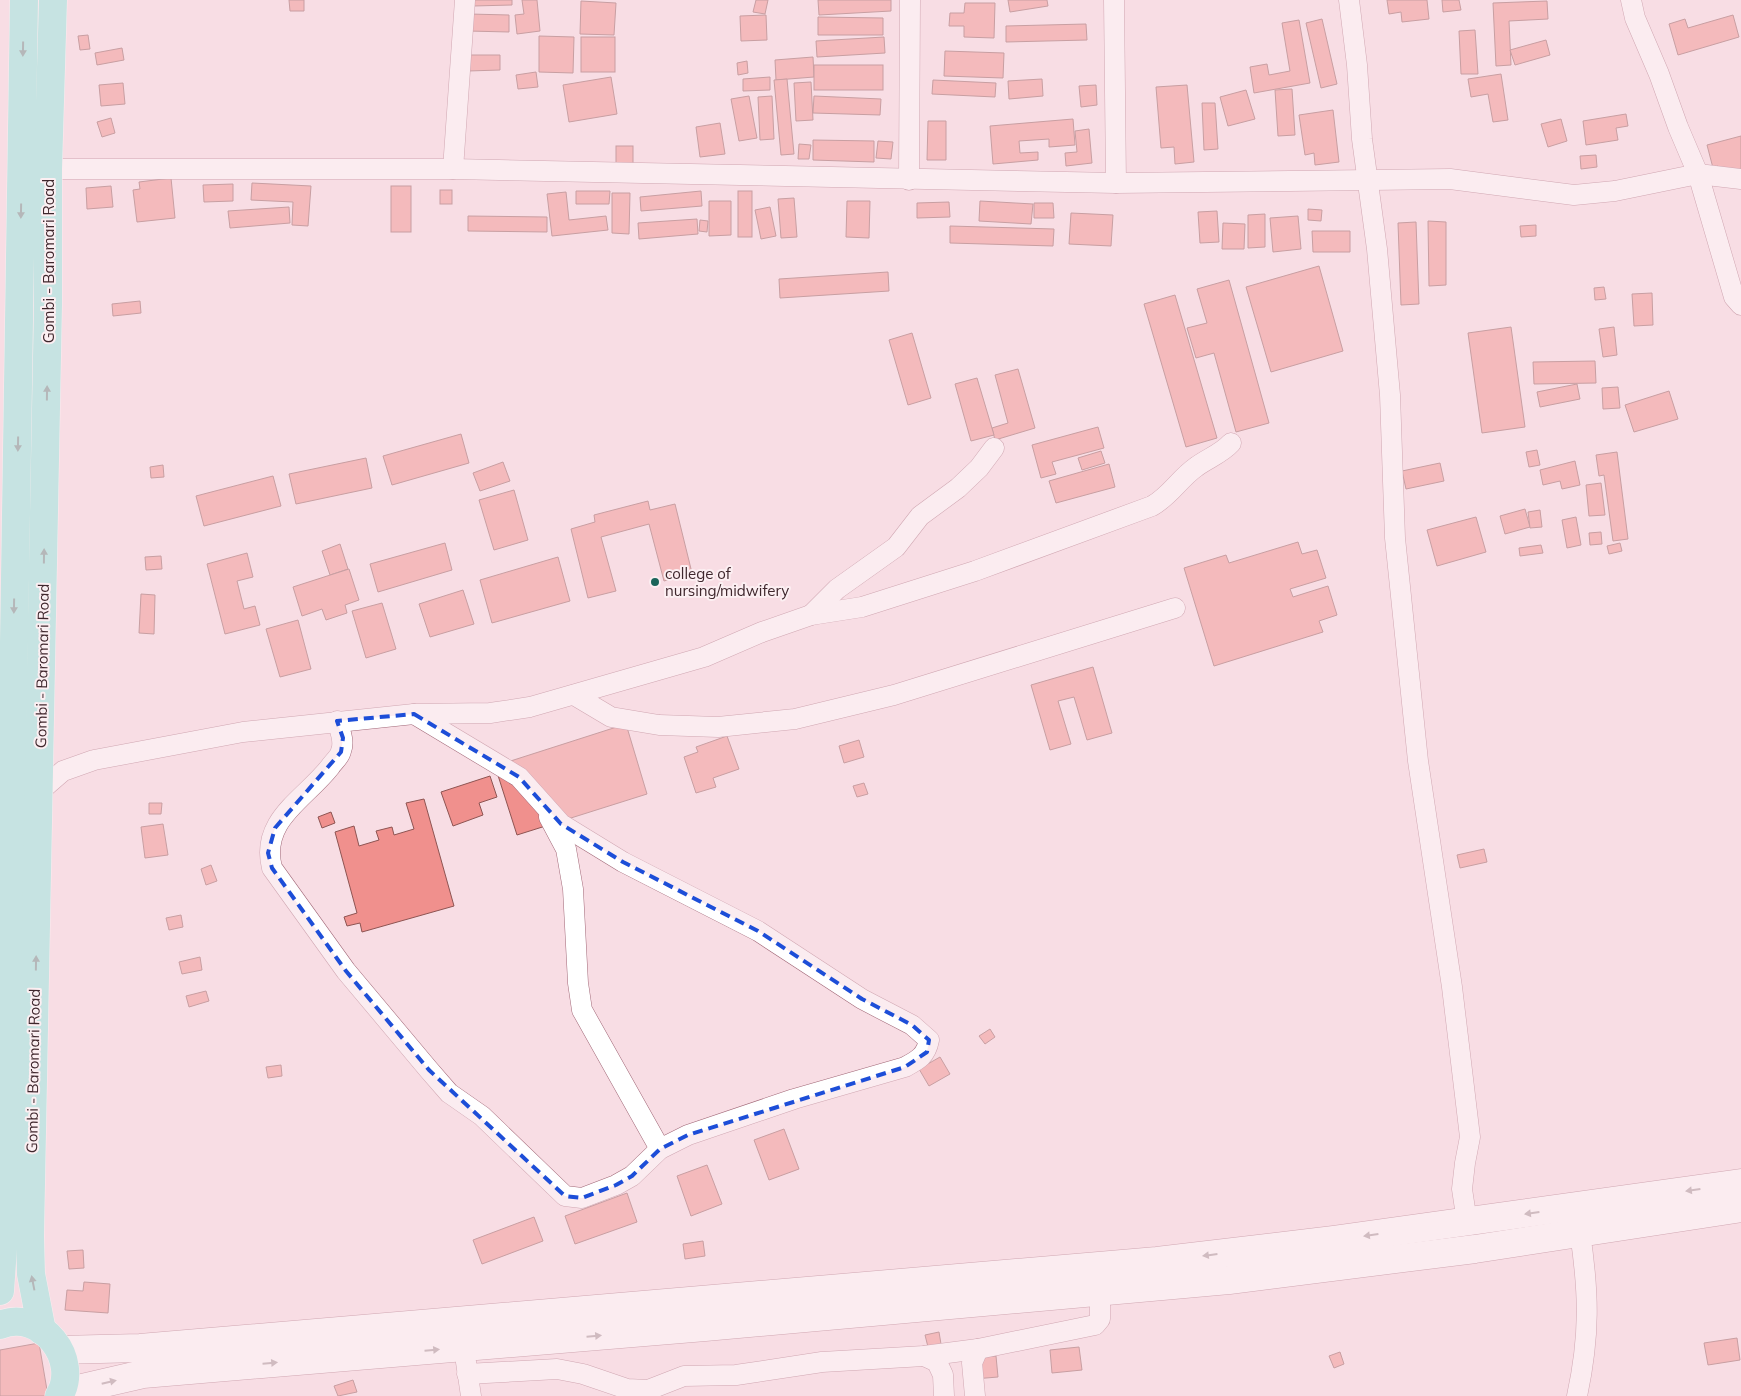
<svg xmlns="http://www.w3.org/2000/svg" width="1741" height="1396" font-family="Mulish,sans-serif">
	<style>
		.building { fill: #f0908d; stroke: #8e5452 }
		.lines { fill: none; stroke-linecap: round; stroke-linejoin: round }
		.minor-casing { stroke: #a16777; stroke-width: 21 }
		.secondary-casing { stroke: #a16777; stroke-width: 29 }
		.primary-casing { stroke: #fff; stroke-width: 29 }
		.minor { stroke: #fff; stroke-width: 20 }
		.secondary { stroke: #fff; stroke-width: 28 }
		.primary { stroke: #8becdf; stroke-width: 28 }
		.oneway { fill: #658a86 }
		.oneway2 { fill: #9f9396 }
		.marked { fill: none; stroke: #1d4ed8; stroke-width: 4; stroke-dasharray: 10 6; stroke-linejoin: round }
		.poi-dot { fill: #1b645a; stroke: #fceff2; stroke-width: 2 }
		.labels { text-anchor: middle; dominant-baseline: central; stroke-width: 4; stroke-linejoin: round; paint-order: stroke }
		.street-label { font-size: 15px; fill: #3f272d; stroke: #fceff2 }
		.poi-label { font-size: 15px; fill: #3f272d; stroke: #fceff2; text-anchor: start }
	</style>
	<rect width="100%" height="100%" fill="#f8dde4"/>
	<g class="building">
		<polygon points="289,0 304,0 304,11 290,11"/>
		<polygon points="473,0 512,0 512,5 473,6"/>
		<polygon points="522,0 537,0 540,31 517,34 515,15 524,14"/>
		<polygon points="756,0 768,0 765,14 753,12"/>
		<polygon points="818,0 891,0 891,11 819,15"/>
		<polygon points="1008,0 1047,0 1048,6 1010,12"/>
		<polygon points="1387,0 1427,0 1429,19 1402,22 1401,12 1389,14"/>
		<polygon points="1442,0 1459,0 1461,10 1443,12"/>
		<polygon points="581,1 616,3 614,35 580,34"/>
		<polygon points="1547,1 1548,19 1509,21 1511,65 1496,66 1493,3"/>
		<polygon points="965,3 995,3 994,38 964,37 964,26 949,26 950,13 964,13"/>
		<polygon points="469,14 509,15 509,32 468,31"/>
		<polygon points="766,15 767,40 741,41 740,16"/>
		<polygon points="1733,15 1739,37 1678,55 1669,24 1685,19 1688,28"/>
		<polygon points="818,17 883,18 883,35 818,35"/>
		<polygon points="1322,19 1337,84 1321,88 1306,23"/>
		<polygon points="1299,20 1310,83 1254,93 1250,67 1267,64 1269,75 1290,71 1282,23"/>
		<polygon points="1086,24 1087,40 1006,42 1006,26"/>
		<polygon points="1475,30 1478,74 1461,74 1459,31"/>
		<polygon points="88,35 90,49 80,50 78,36"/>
		<polygon points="539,36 574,37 573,73 539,72"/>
		<rect x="581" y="37" width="34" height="35"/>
		<polygon points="884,37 885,53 817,57 816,41"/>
		<polygon points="1546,40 1550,55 1515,65 1510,50"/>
		<polygon points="122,48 124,60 97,65 95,53"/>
		<polygon points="945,51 1004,53 1003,78 944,76"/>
		<polygon points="468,55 500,55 500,70 468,71"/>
		<polygon points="813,57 814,77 776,80 775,60"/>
		<polygon points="747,61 748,73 738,75 737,63"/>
		<rect x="814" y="65" width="69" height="25"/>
		<polygon points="536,72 538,87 518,89 516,75"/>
		<polygon points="1501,74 1508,120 1493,122 1488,94 1471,97 1468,79"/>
		<polygon points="611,77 617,114 569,122 563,85"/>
		<polygon points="770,77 770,90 743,91 743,79"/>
		<polygon points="787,79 794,154 781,155 774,80"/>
		<polygon points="1042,79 1043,96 1009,99 1008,81"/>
		<polygon points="933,80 996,83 995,97 932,94"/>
		<polygon points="811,82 813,120 796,121 794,83"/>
		<polygon points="123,83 125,104 101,106 99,85"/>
		<polygon points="1096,85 1097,105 1081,107 1079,86"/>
		<polygon points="1187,85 1194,162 1175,164 1174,147 1161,148 1156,87"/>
		<polygon points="1292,89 1295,135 1278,136 1275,90"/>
		<polygon points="1246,90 1255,119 1228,126 1220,97"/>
		<polygon points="749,96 757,138 739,141 731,99"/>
		<polygon points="772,96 774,139 760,140 758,97"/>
		<polygon points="814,96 881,99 880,115 813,113"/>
		<polygon points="1202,103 1215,103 1218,149 1204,150"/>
		<polygon points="1333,110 1339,162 1315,165 1314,153 1305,155 1299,115"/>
		<polygon points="1626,114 1628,126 1616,128 1618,140 1586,145 1583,121"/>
		<polygon points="111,118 115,133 102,137 97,122"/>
		<polygon points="1073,119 1075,145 1049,147 1049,139 1019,141 1020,153 1038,152 1038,160 993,164 990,126"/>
		<polygon points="1561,119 1567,141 1548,147 1541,124"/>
		<polygon points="928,121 946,121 946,160 927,160"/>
		<polygon points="720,123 725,154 700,157 696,127"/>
		<polygon points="1089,129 1092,163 1066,166 1065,153 1077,152 1075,131"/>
		<polygon points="1741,136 1741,177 1722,182 1718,166 1713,168 1707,145"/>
		<polygon points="813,140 874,141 874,162 813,160"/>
		<polygon points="878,141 893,142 891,159 876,158"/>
		<polygon points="799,144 811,145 809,159 798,159"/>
		<rect x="616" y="146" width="17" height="18"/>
		<polygon points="1596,155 1597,167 1581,169 1580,156"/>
		<polygon points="171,178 175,218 137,222 133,190 140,189 139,182"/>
		<polygon points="252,183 311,186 308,226 292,225 293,202 251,200"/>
		<polygon points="233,184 233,201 204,202 203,185"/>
		<polygon points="111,186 113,207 87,209 86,188"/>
		<rect x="391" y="186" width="20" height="46"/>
		<rect x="440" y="190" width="12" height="14"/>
		<polygon points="576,191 610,191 609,204 576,204"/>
		<polygon points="701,191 702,206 641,211 640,197"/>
		<rect x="738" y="191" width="14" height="46"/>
		<polygon points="566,192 569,220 606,216 608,230 552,236 547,194"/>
		<polygon points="612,193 630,193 629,234 612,233"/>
		<polygon points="794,198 797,237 781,238 778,199"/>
		<polygon points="709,201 731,201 731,235 709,236"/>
		<polygon points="847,201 870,201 869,238 846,237"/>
		<polygon points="980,201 1033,204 1031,224 979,221"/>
		<polygon points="949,202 950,217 917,218 917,203"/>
		<polygon points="1034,203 1053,203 1054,218 1034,218"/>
		<polygon points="289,207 290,223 230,228 228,211"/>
		<polygon points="770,207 776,236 761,239 755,210"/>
		<polygon points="1308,209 1322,210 1321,221 1308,220"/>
		<polygon points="1217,211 1219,242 1200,243 1198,212"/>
		<polygon points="1071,213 1113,215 1111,246 1069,244"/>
		<polygon points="1265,214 1265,247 1248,248 1248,215"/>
		<polygon points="468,216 547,217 547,232 468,231"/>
		<polygon points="1298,216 1301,249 1273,252 1270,218"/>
		<polygon points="697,219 698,234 639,239 638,223"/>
		<polygon points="700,220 708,221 707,232 699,231"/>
		<polygon points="1428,221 1446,222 1446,285 1429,286"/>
		<polygon points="1416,222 1419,304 1401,305 1398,223"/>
		<polygon points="1223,223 1245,224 1244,249 1222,249"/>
		<polygon points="1536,225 1536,236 1521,237 1520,226"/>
		<polygon points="950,226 1054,229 1053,246 950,243"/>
		<polygon points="1312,231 1350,231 1350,252 1313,252"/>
		<polygon points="1319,266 1343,351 1271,372 1246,287"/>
		<polygon points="888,272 889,291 780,298 779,279"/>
		<polygon points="1229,280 1269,423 1236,432 1214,353 1196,358 1187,328 1207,323 1197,289"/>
		<polygon points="1604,287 1606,299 1595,300 1594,288"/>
		<polygon points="1652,293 1653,325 1634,326 1632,294"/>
		<polygon points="1175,295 1217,438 1186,447 1144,304"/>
		<polygon points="140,301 141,313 113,316 112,304"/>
		<polygon points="1511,327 1525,427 1482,433 1468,333"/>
		<polygon points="1614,327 1617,355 1603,357 1599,329"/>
		<polygon points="912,333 931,398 908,405 889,340"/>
		<polygon points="1595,361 1596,383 1534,384 1533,362"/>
		<polygon points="1018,369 1035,428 995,440 992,428 1008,423 995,375"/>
		<polygon points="977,378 994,435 971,441 955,384"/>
		<polygon points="1577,384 1580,399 1540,407 1537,392"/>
		<polygon points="1618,387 1620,408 1603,409 1602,388"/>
		<polygon points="1669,391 1678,419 1634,432 1625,405"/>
		<polygon points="1098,427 1104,448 1052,462 1056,474 1041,478 1032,445"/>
		<polygon points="461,434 469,463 392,485 383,456"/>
		<polygon points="1537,450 1540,465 1529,467 1526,452"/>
		<polygon points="1101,451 1105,463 1082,470 1078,458"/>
		<polygon points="1617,452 1628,539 1613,541 1604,475 1599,476 1596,455"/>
		<polygon points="366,458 372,488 296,504 289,474"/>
		<polygon points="1575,461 1580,485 1562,489 1560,481 1543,485 1540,470"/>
		<polygon points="503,462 510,481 480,491 473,473"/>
		<polygon points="1440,463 1444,481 1406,489 1402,471"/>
		<polygon points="1109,464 1115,487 1056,503 1049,481"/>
		<polygon points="163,465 164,477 151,478 150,467"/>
		<polygon points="273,476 281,506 204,526 196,496"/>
		<polygon points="1601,483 1605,515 1589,516 1586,485"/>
		<polygon points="514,490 528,540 494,550 479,500"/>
		<polygon points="648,501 650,510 675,504 692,573 664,581 649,524 601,537 616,591 588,598 571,529 595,522 594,515"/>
		<polygon points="1525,509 1530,527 1505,534 1500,516"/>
		<polygon points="1540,510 1542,527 1530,528 1528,512"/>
		<polygon points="1476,517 1486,552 1437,566 1427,530"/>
		<polygon points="1576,517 1581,545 1567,548 1562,520"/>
		<polygon points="1601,532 1602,544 1590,545 1589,533"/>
		<polygon points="1298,542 1302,554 1317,550 1326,578 1290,589 1293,597 1328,586 1337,615 1319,621 1323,632 1214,666 1184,568 1226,555 1229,563"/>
		<polygon points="445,543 452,570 378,592 370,564"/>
		<polygon points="1620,543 1622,551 1609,554 1607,546"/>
		<polygon points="340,544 348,569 330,575 322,551"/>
		<polygon points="1541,545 1543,553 1520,556 1519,548"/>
		<polygon points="247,553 253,577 237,581 244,609 255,606 260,625 225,634 207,564"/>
		<polygon points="161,556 162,569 146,570 145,557"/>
		<polygon points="558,557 570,601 492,623 480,580"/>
		<polygon points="349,569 359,600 345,605 347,613 326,620 322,609 302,616 293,587"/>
		<polygon points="463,590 474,624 430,637 419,604"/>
		<polygon points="141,594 155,595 154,634 139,633"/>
		<polygon points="382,603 396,649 366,658 352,611"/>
		<polygon points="298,620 311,669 280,677 266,629"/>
		<polygon points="1093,667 1112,733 1087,740 1074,697 1058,701 1071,744 1050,750 1031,685"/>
		<polygon points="626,724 647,794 517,835 495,766"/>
		<polygon points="727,736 739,769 713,778 716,787 696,793 684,757 698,752 696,747"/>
		<polygon points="859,740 864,757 844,763 839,746"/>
		<polygon points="490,776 497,797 479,803 483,815 453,826 441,792"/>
		<polygon points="864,783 868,794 857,797 853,786"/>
		<polygon points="424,799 454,906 362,932 360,923 347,926 344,917 357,913 335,832 354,826 359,846 379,840 376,831 392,827 394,835 414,829 406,803"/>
		<polygon points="149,803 162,803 161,814 149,814"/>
		<polygon points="331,812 335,823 322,828 318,817"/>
		<polygon points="163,824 168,855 145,858 141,827"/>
		<polygon points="1484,849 1487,862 1460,868 1457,855"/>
		<polygon points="211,865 217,881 206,885 201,869"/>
		<polygon points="181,915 183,927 169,930 166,918"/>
		<polygon points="200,957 202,970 182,974 179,962"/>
		<polygon points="206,991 209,1001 189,1007 186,996"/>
		<polygon points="990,1029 995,1037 985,1044 979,1036"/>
		<polygon points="940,1057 950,1074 929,1086 919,1069"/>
		<polygon points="281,1065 282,1076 268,1078 266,1067"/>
		<polygon points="784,1129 799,1169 769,1180 754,1140"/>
		<polygon points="707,1165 722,1204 691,1216 677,1176"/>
		<polygon points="627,1193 637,1222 575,1244 565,1216"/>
		<polygon points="534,1217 543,1241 482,1264 473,1240"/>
		<polygon points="703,1241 705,1256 685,1259 683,1244"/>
		<polygon points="83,1250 84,1268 69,1269 67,1251"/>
		<polygon points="84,1282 110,1284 108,1313 65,1310 67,1290 83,1291"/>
		<polygon points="939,1332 941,1344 928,1347 925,1335"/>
		<polygon points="1737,1338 1740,1360 1708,1365 1704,1343"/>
		<polygon points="39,1343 48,1396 0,1396 0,1350"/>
		<polygon points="1079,1347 1082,1370 1052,1373 1050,1350"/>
		<polygon points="1340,1352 1344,1364 1334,1368 1329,1356"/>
		<polygon points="996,1356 998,1377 974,1379 973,1358"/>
		<polygon points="353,1380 357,1392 338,1396 334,1386"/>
	</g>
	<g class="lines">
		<g class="minor-casing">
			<g id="minor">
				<polyline points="1114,0 1116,183"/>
				<polyline points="1349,0 1357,65 1362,139 1377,249 1390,395 1395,538 1418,761 1452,987 1470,1137 1465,1163 1462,1189 1467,1222"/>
				<polyline points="1631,0 1635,18 1659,74 1678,127 1698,174 1734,297 1741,305"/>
				<polyline points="48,169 453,169 1116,183 1450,179 1574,195 1615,191 1698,174 1741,179"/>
				<polyline points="453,169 465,0"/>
				<polyline points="909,180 910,0"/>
				<polyline points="811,615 837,589 896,547 920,516 958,488 979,468 994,448"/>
				<polyline points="574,695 611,717 659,725 718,727 795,719 894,695 1175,608"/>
				<path d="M337,721c3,10 8,20 4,30 -1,6 -8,11 -11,16 -26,33 -70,53 -58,101l74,103 83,99 20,23 33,23 83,80 17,2 34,-13 16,-9 28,-27 28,-14 106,-36 111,-32c13,-7 21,-11 24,-27l-17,-15 -50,-26 -104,-68 -135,-69 -62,-38 -42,-47 -105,-63"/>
				<path d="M29,791h11l23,-20 31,-11 149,-28 171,-18 76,-1 40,-6 174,-50 58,-25 49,-17 51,-8 113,-36 177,-65c18,-10 27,-27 44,-39 12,-9 25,-13 35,-24"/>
				<polyline points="549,817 566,849 573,889 578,983 582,1010 660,1149"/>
				<polyline points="924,1356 937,1362 943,1375 944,1396"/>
				<polyline points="466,1362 471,1396"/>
				<polyline points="467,1374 557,1369 583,1374 627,1389 648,1390 684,1376 736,1375 822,1362 924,1356 978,1349 1095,1325 1100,1319 1100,1291"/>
				<polyline points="975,1396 972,1363 978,1349"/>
				<path d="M1577,1396c13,-60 12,-103 3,-163"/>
			</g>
		</g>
		<g class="secondary-casing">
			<g id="secondary">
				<polyline points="60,1350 140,1348 1157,1261 1334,1240 1741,1183"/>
				<polyline points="61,1393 143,1374 705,1327 1229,1280 1475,1249 1741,1208"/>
			</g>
		</g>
		<g class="primary-casing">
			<g id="primary">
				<polyline points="0,1291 5,1220 24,0"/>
				<path d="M0,1325c41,-17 81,35 59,71"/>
				<polyline points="42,1331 31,1274 30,1236 48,305 48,169 53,0"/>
			</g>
		</g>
		<use href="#minor" class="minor"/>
		<use href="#secondary" class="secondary"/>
		<use href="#primary" class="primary"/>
	</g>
	<defs><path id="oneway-solid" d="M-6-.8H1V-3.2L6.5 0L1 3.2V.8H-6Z" transform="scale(1.25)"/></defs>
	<g class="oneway">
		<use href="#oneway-solid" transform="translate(23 49) rotate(91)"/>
		<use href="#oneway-solid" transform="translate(21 211) rotate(91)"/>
		<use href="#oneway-solid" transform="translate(47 393) rotate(-89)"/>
		<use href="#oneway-solid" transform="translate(18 444) rotate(91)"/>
		<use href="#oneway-solid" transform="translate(44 556) rotate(-89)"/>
		<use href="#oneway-solid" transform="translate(14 606) rotate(91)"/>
		<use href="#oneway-solid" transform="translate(36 963) rotate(-89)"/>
		<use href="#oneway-solid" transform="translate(33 1283) rotate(-101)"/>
	</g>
	<g class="oneway2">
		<use href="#oneway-solid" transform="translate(1693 1190) rotate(172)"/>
		<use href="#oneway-solid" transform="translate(1532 1213) rotate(172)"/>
		<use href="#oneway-solid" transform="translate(1371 1235) rotate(172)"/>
		<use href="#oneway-solid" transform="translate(1210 1255) rotate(173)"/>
		<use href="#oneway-solid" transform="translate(594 1336) rotate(-5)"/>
		<use href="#oneway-solid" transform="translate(432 1350) rotate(-5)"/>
		<use href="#oneway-solid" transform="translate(270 1363) rotate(-5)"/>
		<use href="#oneway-solid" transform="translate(109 1382) rotate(-13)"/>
	</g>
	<path d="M0 0H1741V1396H0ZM414,714l105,63 42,47 62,38 135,69 104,68 50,26 17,15 -2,12 -22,15 -217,68 -28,14 -28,27 -16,9 -34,13 -17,-2 -136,-126 -83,-99 -74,-103 -4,-15 7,-25 66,-76 2,-14 -6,-17z" fill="#f8dde4" fill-opacity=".55" fill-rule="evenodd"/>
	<path class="marked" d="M414,714l105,63 42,47 62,38 135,69 104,68 50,26 17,15 -2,12 -22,15 -217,68 -28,14 -28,27 -16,9 -34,13 -17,-2 -136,-126 -83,-99 -74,-103 -4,-15 7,-25 66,-76 2,-14 -6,-17z"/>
	<circle class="poi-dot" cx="655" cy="582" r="5"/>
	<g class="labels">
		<g class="street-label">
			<text transform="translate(48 261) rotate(-90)">Gombi - Baromari Road</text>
			<text transform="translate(42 666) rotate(-89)">Gombi - Baromari Road</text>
			<text transform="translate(33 1071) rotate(-89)">Gombi - Baromari Road</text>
		</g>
		<g class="poi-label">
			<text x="665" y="573">college of<tspan x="665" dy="17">nursing/midwifery</tspan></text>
		</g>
	</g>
</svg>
